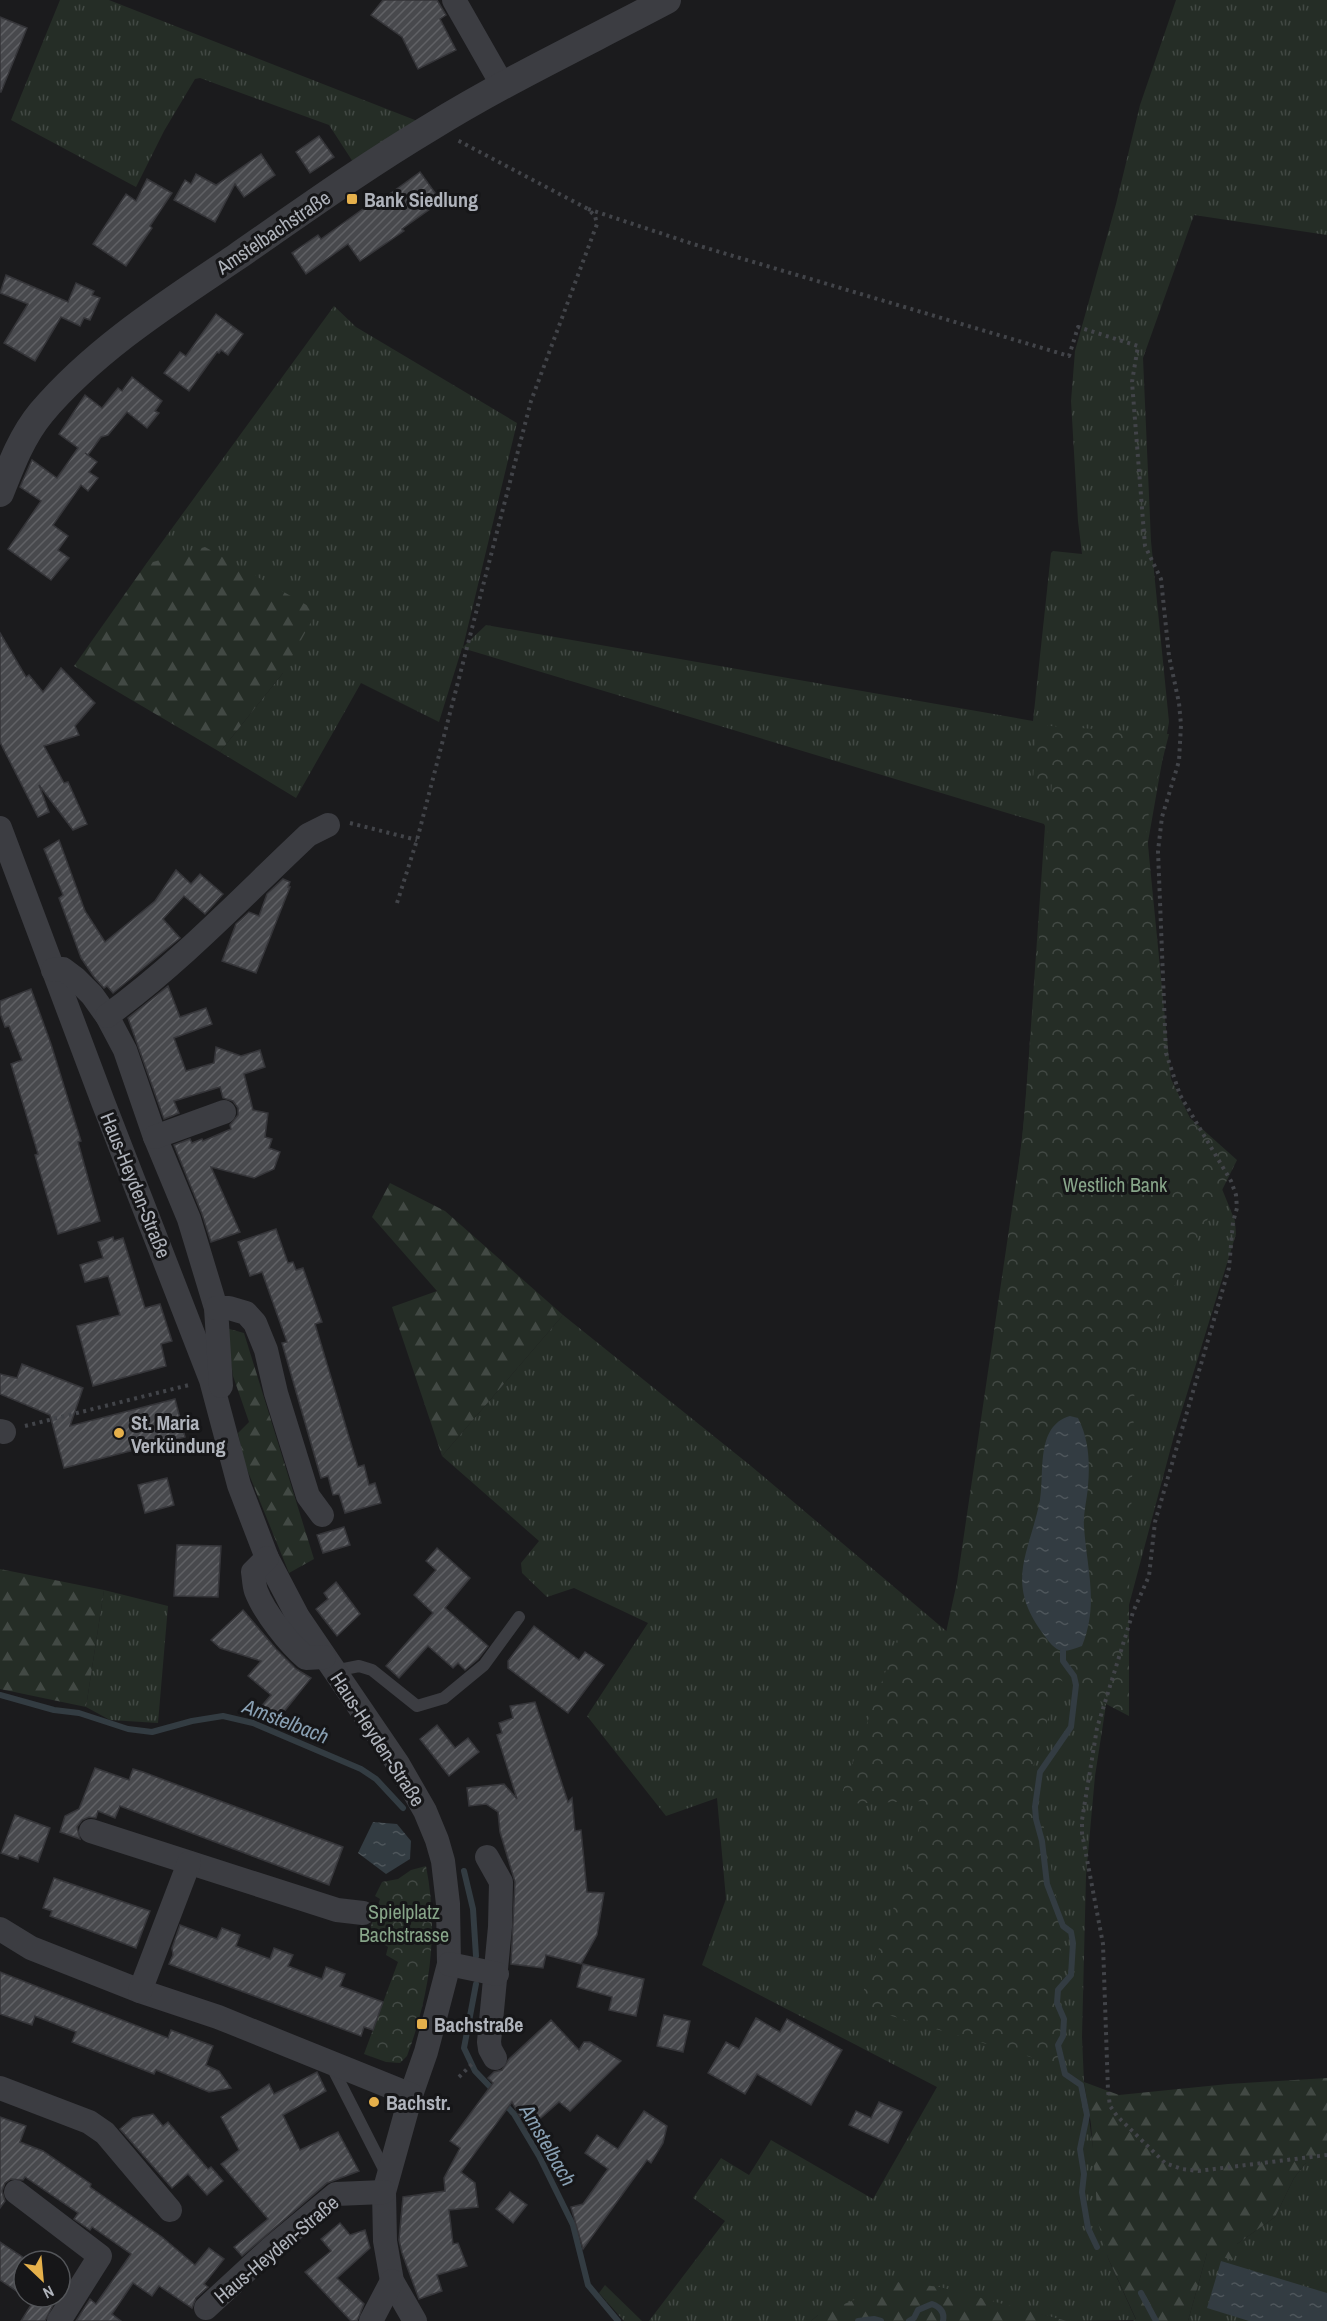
<svg xmlns="http://www.w3.org/2000/svg" width="1327" height="2321" font-family="'Archivo Narrow',sans-serif">
	<style>
		.grass { fill: url(#grass-tufts) }
		.forest { fill: url(#forest-firs) }
		.park { fill: url(#park-crowns) }
		.water { fill: url(#water-ripples) }
		.lines { fill: none; stroke-linecap: round; stroke-linejoin: round }
		.stream { stroke: #333c42; stroke-width: 6 }
		.building { fill: url(#building-hatch); stroke: #353539; stroke-width: 1.5 }
		.path { stroke: #424449; stroke-width: 4; stroke-dasharray: 3 4.5; stroke-linecap: butt }
		.service { stroke: #3c3d42; stroke-width: 12 }
		.minor { stroke: #3c3d42; stroke-width: 24 }
		.tertiary { stroke: #3c3d42; stroke-width: 28 }
		.poi-dot { fill: #e5b04b; stroke: #161618; stroke-width: 2 }
		.labels { text-anchor: middle; dominant-baseline: central; stroke-width: 6; stroke-linejoin: round; paint-order: stroke }
		.poi-label { font-size: 20px; font-weight: bold; fill: #afb3bb; stroke: #161618; text-anchor: start }
		.street-label { font-size: 20px; fill: #afb3bb; stroke: #161618 }
		.park-label { font-size: 20px; fill: #87a589; stroke: #161618 }
		.water-label { font-size: 21px; font-style: italic; fill: #89a0b3; stroke: #161618 }
	</style>
	<defs>
		<pattern id="grass-tufts" width="24" height="20" patternUnits="userSpaceOnUse" patternTransform="scale(1.5)"><rect width="24" height="20" fill="#252d26"/><path d="M3 7l-1-3M5 7V3M7 7l1-3M15 17l-1-3M17 17v-4M19 17l1-3" fill="none" stroke="#424944"/></pattern>
		<pattern id="forest-firs" width="22" height="20" patternUnits="userSpaceOnUse" patternTransform="scale(1.5)"><rect width="22" height="20" fill="#252d26"/><path d="M5 1l3.5 6h-7zM16 11l3.5 6h-7z" fill="#424944"/></pattern>
		<pattern id="park-crowns" width="20" height="18" patternUnits="userSpaceOnUse" patternTransform="scale(1.5)"><rect width="20" height="18" fill="#252d26"/><path d="M2 6a3 3 0 1 1 6 0M12 15a3 3 0 1 1 6 0" fill="none" stroke="#424944"/></pattern>
		<pattern id="water-ripples" width="26" height="14" patternUnits="userSpaceOnUse" patternTransform="scale(1.5)"><rect width="26" height="14" fill="#333c42"/><path d="M2 4q2-2 4 0t4 0M15 11q2-2 4 0t4 0" fill="none" stroke="#4e565b"/></pattern>
		<pattern id="building-hatch" width="6" height="6" patternUnits="userSpaceOnUse" patternTransform="scale(1.5)"><rect width="6" height="6" fill="#48494d"/><path d="M-1 1l2-2M0 6l6-6M5 7l2-2" fill="none" stroke="#606165"/></pattern>
	</defs>
	<rect width="100%" height="100%" fill="#1b1b1d"/>
	<g class="grass">
		<polygon points="60,0 109,0 420,122 353,162 329,125 200,78 195,79 164,131 136,187 11,120"/>
		<polygon points="1176,0 1327,0 1327,235 1194,215 1143,358 1151,541 1169,722 1148,842 1149,898 1168,1080 1220,1184 1235,1221 1236,1234 1174,1436 1121,1635 1106,1705 1095,1776 1086,1876 1082,2037 1084,2082 1108,2258 1136,2320 1067,2321 1031,2312 818,2315 811,2321 649,2321 725,2221 693,2198 721,2158 749,2175 771,2140 873,2199 937,2087 702,1965 726,1899 717,1798 666,1816 587,1716 648,1623 574,1588 547,1597 522,1573 521,1563 539,1541 442,1456 563,1315 751,1466 964,1646 1025,1111 1045,826 1044,824 462,648 439,722 361,683 296,798 220,752 283,673 146,564 334,306 356,327 517,423 463,647 486,625 1033,721 1051,553 1053,551 1082,554 1078,521 1071,401 1075,351 1116,204 1140,105"/>
		<polygon points="104,1590 168,1606 158,1723 110,1720 86,1707"/>
		<polygon points="1306,2163 1327,2163 1327,2321 1188,2321 1207,2253 1237,2244 1275,2217 1294,2178"/>
		<polygon points="605,2285 642,2321 624,2321 599,2293"/>
	</g>
	<g class="forest">
		<polygon points="205,547 317,611 283,673 220,752 74,666 146,564"/>
		<polygon points="390,1183 445,1211 563,1315 442,1456 392,1307 437,1291 372,1217"/>
		<polygon points="226,1328 244,1333 314,1559 289,1573 244,1462 238,1433 249,1422 233,1376"/>
		<polygon points="0,1569 104,1590 86,1707 0,1689"/>
		<polygon points="1327,2078 1327,2163 1306,2163 1294,2178 1275,2217 1237,2244 1233,2260 1207,2253 1188,2321 1133,2321 1136,2319 1108,2258 1098,2222 1091,2124 1084,2082 1119,2095 1228,2084"/>
		<polygon points="897,2282 940,2287 1067,2321 811,2321 818,2315"/>
	</g>
	<g class="park">
		<polygon points="1036,725 1169,734 1146,825 1171,1079 1190,1118 1237,1160 1160,1315 1135,1371 1129,1590 1129,1716 1060,1680 1033,1767 1059,1911 1062,1970 1061,2066 858,2006 912,1857 925,1801 838,1804 909,1606 945,1637 957,1582 1022,1141 1052,782 1033,781"/>
		<path d="M426,1866c13,65 4,129 -19,190l-7,7 -14,-1 -22,-8 34,-92 -12,-7 2,-8 -20,-12 12,-36 -5,-3 7,-14 16,-3 13,-9z"/>
	</g>
	<g class="water">
		<path d="M1070,1416l8,2c11,21 12,45 10,68 -1,14 -5,28 -4,41 3,43 15,77 -2,119 -21,8 -25,7 -38,-11 -40,-53 -15,-80 -4,-135 5,-27 -5,-74 30,-84z"/>
		<polygon points="373,1822 397,1824 411,1841 410,1859 386,1874 358,1853"/>
		<polygon points="1221,2261 1327,2293 1327,2321 1249,2321 1207,2308"/>
	</g>
	<g class="lines">
		<g class="stream">
			<polyline points="1063,1651 1063,1661 1074,1676 1076,1685 1071,1727 1040,1772 1035,1807 1036,1819 1042,1841 1047,1884 1063,1926 1071,1932 1073,1943 1071,1975 1058,1990 1057,2003 1064,2019 1063,2036 1058,2045 1065,2074 1081,2085 1087,2115 1080,2149 1084,2174 1082,2192 1088,2228 1097,2247"/>
			<polyline points="0,1695 54,1710 79,1713 128,1729 152,1732 192,1721 223,1716 253,1723 361,1769 376,1779 403,1808"/>
			<polyline points="464,1871 473,1909 476,1956"/>
			<polyline points="476,1984 464,2048 475,2071 495,2092"/>
			<polyline points="503,2102 514,2114 539,2156 573,2225 588,2285 618,2321"/>
			<polyline points="1141,2293 1156,2321"/>
			<polyline points="858,2321 874,2319 881,2321"/>
			<path d="M909,2321l5,-3 4,-8 14,-6c8,3 13,8 11,17"/>
		</g>
	</g>
	<g class="building">
		<polygon points="383,0 437,0 446,15 440,19 456,50 418,69 402,37 371,15"/>
		<polygon points="0,17 27,28 1,92 0,92"/>
		<polygon points="319,136 334,157 310,173 296,152"/>
		<polygon points="261,154 275,175 244,197 235,184 215,222 174,200 185,180 191,184 196,174 216,185"/>
		<polygon points="420,172 438,197 427,205 430,209 402,229 404,231 360,261 348,244 306,274 292,253 318,235 321,239 367,206 369,209"/>
		<polygon points="147,179 172,193 150,226 152,228 126,266 93,244 126,194 136,201"/>
		<polygon points="6,275 68,302 76,283 94,291 92,295 100,298 90,320 84,318 80,326 61,317 35,361 4,343 28,304 0,293"/>
		<polygon points="216,314 243,334 228,355 221,350 219,353 217,352 189,391 164,373 180,352 186,356"/>
		<polygon points="132,377 162,401 155,411 159,413 147,428 127,412 108,435 101,437 88,455 85,453 97,462 89,472 98,478 88,491 81,485 53,525 68,536 58,550 69,558 51,580 8,549 41,501 20,487 32,460 57,478 78,448 59,434 85,395 102,408 118,388 122,391"/>
		<polygon points="0,633 26,677 29,675 43,692 61,668 95,703 75,726 79,735 44,746 64,783 68,782 87,824 73,830 39,785 49,812 38,817 0,742"/>
		<polygon points="59,840 85,911 105,942 155,901 176,870 191,884 200,874 223,894 205,914 184,896 163,919 180,938 113,993 107,986 104,988 94,977 81,958 59,898 63,895 44,849"/>
		<polygon points="283,879 290,882 288,887 290,887 256,973 222,961 236,924 249,912 259,916 267,894"/>
		<polygon points="168,986 180,1017 206,1008 212,1024 174,1038 186,1071 214,1063 216,1047 241,1056 260,1050 265,1067 244,1074 253,1110 268,1113 265,1137 272,1139 269,1148 280,1152 274,1169 254,1178 211,1167 240,1232 211,1242 202,1214 174,1145 190,1139 192,1143 202,1139 203,1141 231,1129 230,1125 238,1115 238,1108 233,1101 223,1098 220,1087 174,1101 179,1113 164,1119 128,1018"/>
		<polygon points="31,989 51,1044 81,1141 78,1142 100,1221 58,1234 35,1155 38,1154 11,1064 22,1060 9,1026 5,1027 0,1013 0,1001"/>
		<polygon points="276,1229 288,1263 293,1262 296,1270 303,1268 322,1322 315,1324 358,1467 364,1465 369,1485 375,1483 381,1503 345,1513 339,1494 333,1495 328,1476 321,1478 282,1343 287,1342 262,1272 250,1276 238,1242"/>
		<polygon points="113,1237 114,1241 123,1238 145,1308 160,1304 172,1341 161,1344 166,1366 93,1386 77,1326 120,1315 108,1276 85,1282 80,1265 103,1258 98,1242"/>
		<polygon points="22,1364 83,1388 70,1426 175,1399 185,1437 64,1468 50,1415 0,1394 0,1374 17,1378"/>
		<polygon points="167,1478 174,1505 145,1513 138,1485"/>
		<polygon points="344,1527 350,1545 323,1553 317,1535"/>
		<polygon points="177,1545 221,1546 218,1597 174,1596"/>
		<polygon points="437,1548 470,1578 445,1608 488,1646 478,1659 465,1670 458,1663 453,1668 428,1646 399,1678 386,1666 433,1613 414,1595 436,1570 426,1561"/>
		<polygon points="336,1582 360,1614 337,1636 316,1609 328,1599 324,1593"/>
		<polygon points="243,1610 276,1649 296,1669 311,1678 274,1724 254,1715 271,1695 248,1676 261,1661 220,1648 211,1640"/>
		<polygon points="534,1626 579,1660 585,1652 604,1665 568,1713 508,1668 508,1661"/>
		<polygon points="535,1702 568,1802 572,1798 575,1831 581,1830 587,1892 604,1893 597,1935 581,1964 546,1955 543,1968 511,1964 515,1882 500,1832 498,1812 486,1804 469,1806 467,1788 504,1784 517,1799 497,1735 502,1733 499,1723 513,1718 510,1706"/>
		<polygon points="437,1725 455,1748 468,1738 479,1752 449,1776 420,1739"/>
		<polygon points="95,1768 129,1780 133,1769 143,1772 343,1847 329,1885 120,1806 115,1818 98,1811 96,1818 89,1817 82,1820 77,1827 80,1839 60,1832 65,1816 79,1809"/>
		<polygon points="15,1815 50,1828 38,1862 19,1855 18,1859 1,1853"/>
		<polygon points="54,1878 150,1911 136,1948 50,1916 52,1911 43,1908"/>
		<polygon points="180,1925 217,1939 222,1928 240,1935 236,1946 270,1959 274,1948 293,1955 288,1966 322,1979 326,1967 345,1974 340,1986 383,2002 373,2030 364,2027 361,2036 169,1964 173,1955 172,1948"/>
		<polygon points="583,1964 644,1979 636,2016 609,2010 612,1997 577,1987"/>
		<polygon points="0,1972 168,2038 171,2030 213,2046 206,2065 219,2071 231,2088 209,2092 156,2070 154,2074 72,2042 76,2032 35,2016 32,2025 0,2014"/>
		<polygon points="664,2015 690,2021 683,2052 657,2046"/>
		<polygon points="756,2018 780,2032 787,2019 842,2050 811,2105 757,2074 745,2094 708,2073 726,2042 739,2049"/>
		<polygon points="551,2020 579,2050 584,2042 590,2042 621,2061 570,2111 559,2102 527,2130 512,2102 461,2172 475,2183 478,2207 449,2210 453,2244 458,2243 467,2266 437,2275 442,2291 419,2299 402,2253 399,2240 403,2197 445,2191 444,2178 460,2148 450,2141 493,2083 488,2078 494,2072 502,2070 509,2059"/>
		<polygon points="317,2072 326,2091 283,2115 300,2150 338,2132 359,2171 327,2183 242,2256 234,2247 268,2219 221,2164 239,2150 221,2117 269,2084 274,2094"/>
		<polygon points="879,2102 902,2112 888,2143 849,2125 856,2111 871,2118"/>
		<polygon points="644,2111 667,2126 663,2143 651,2163 647,2160 583,2249 571,2207 583,2204 608,2169 585,2153 597,2135 618,2149"/>
		<polygon points="153,2114 163,2126 168,2122 208,2169 211,2167 223,2181 207,2195 188,2174 172,2188 120,2129 133,2118"/>
		<polygon points="0,2117 26,2126 20,2142 43,2151 91,2184 90,2187 162,2237 195,2265 209,2248 224,2259 204,2284 208,2287 196,2298 192,2308 159,2286 152,2296 133,2283 112,2314 121,2321 76,2321 90,2299 96,2304 131,2254 92,2227 90,2230 74,2219 78,2213 25,2177 23,2180 11,2179 5,2183 2,2191 5,2201 0,2208"/>
		<polygon points="510,2192 527,2205 513,2223 496,2209"/>
		<polygon points="340,2223 350,2235 365,2230 370,2248 337,2278 364,2304 357,2321 351,2321 305,2272 331,2251 321,2239"/>
		<polygon points="0,2242 24,2258 24,2296 0,2280"/>
		<polygon points="36,2297 57,2297 45,2321 21,2321"/>
	</g>
	<g class="lines">
		<g class="path">
			<polyline points="588,209 693,244 1069,356 1078,327 1138,346 1132,382 1145,546 1161,579 1169,656 1179,703 1181,725 1179,761 1162,817 1158,851 1166,1053 1180,1095 1231,1181 1236,1195 1237,1208 1233,1222 1229,1268 1155,1522 1149,1576 1133,1612 1097,1728 1082,1820 1082,1833 1103,1944 1108,2091 1110,2106 1117,2116 1165,2163 1182,2169 1198,2171 1327,2155"/>
			<polyline points="350,823 417,840"/>
			<polyline points="397,903 417,840 531,401 597,224 595,216 588,209 457,140"/>
			<polyline points="25,1426 189,1385"/>
			<polyline points="459,2077 473,2063"/>
		</g>
		<g class="service">
			<polyline points="334,1671 359,1666 372,1670 417,1706 444,1698 484,1665 519,1617"/>
			<polyline points="331,2065 387,2175"/>
		</g>
		<g class="minor">
			<polyline points="454,0 503,86"/>
			<polyline points="0,828 103,1102 211,1380 239,1485 267,1558 298,1617 398,1764 425,1811 437,1840 443,1861 448,1904 449,1964 426,2052 411,2095 384,2192 385,2241 392,2281 415,2321"/>
			<polyline points="53,970 63,969 75,978 92,995 107,1016 125,1050 155,1137 189,1219 216,1308 221,1386"/>
			<path d="M107,1016c73,-53 136,-120 201,-181l20,-10"/>
			<polyline points="155,1137 224,1112"/>
			<polyline points="216,1308 229,1308 246,1313 255,1323 266,1350 276,1393 308,1496 322,1515"/>
			<polyline points="0,1431 4,1432"/>
			<path d="M267,1558l-14,14c1,6 1,13 3,19 8,21 33,53 50,67l18,-1"/>
			<polyline points="91,1831 337,1910 363,1913"/>
			<polyline points="487,1857 501,1882 500,1927 489,2042 490,2049 495,2058"/>
			<polyline points="0,1929 31,1948 140,1991 218,2017 411,2095"/>
			<polyline points="449,1964 497,1974"/>
			<polyline points="140,1991 189,1863"/>
			<polyline points="0,2088 89,2122 105,2133 170,2210"/>
			<polyline points="16,2192 100,2256 59,2321"/>
			<polyline points="206,2308 270,2249 336,2194 384,2192"/>
			<polyline points="371,2321 392,2281"/>
		</g>
		<path class="tertiary" d="M0,493c11,-28 22,-57 41,-80 53,-63 127,-110 194,-155 65,-45 129,-91 196,-131 76,-47 157,-85 236,-127"/>
	</g>
	<g class="poi-dot">
		<rect x="346" y="193" width="12" height="12" rx="3"/>
		<circle cx="119" cy="1433" r="6"/>
		<rect x="416" y="2018" width="12" height="12" rx="3"/>
		<circle cx="374" cy="2102" r="6"/>
	</g>
	<g class="labels">
		<g class="poi-label">
			<text x="364" y="199">Bank Siedlung</text>
			<text x="131" y="1422">St. Maria<tspan x="131" dy="23">Verkündung</tspan></text>
			<text x="434" y="2024">Bachstraße</text>
			<text x="386" y="2102">Bachstr.</text>
		</g>
		<g class="street-label">
			<text transform="translate(273 232) rotate(-34)">Amstelbachstraße</text>
			<text transform="translate(136 1185) rotate(68)">Haus-Heyden-Straße</text>
			<text transform="translate(378 1739) rotate(57)">Haus-Heyden-Straße</text>
			<text transform="translate(276 2249) rotate(-40)">Haus-Heyden-Straße</text>
		</g>
		<g class="park-label">
			<text x="1115" y="1184">Westlich Bank</text>
			<text x="404" y="1911">Spielplatz<tspan x="404" dy="23">Bachstrasse</tspan></text>
		</g>
		<g class="water-label">
			<text transform="translate(286 1721) rotate(21)">Amstelbach</text>
			<text transform="translate(548 2145) rotate(60)">Amstelbach</text>
		</g>
	</g>
	<g transform="translate(42 2279) rotate(154)"><circle r="28" fill="#161618" stroke="#535559" stroke-width="1.5"/>
	<path d="M0-4.5L10 22L0 15L-10 22Z" fill="#e5b04b"/>
	<text y="-9" font-size="16" font-weight="bold" text-anchor="middle" fill="#afb3bb">N</text>
	</g>
</svg>
